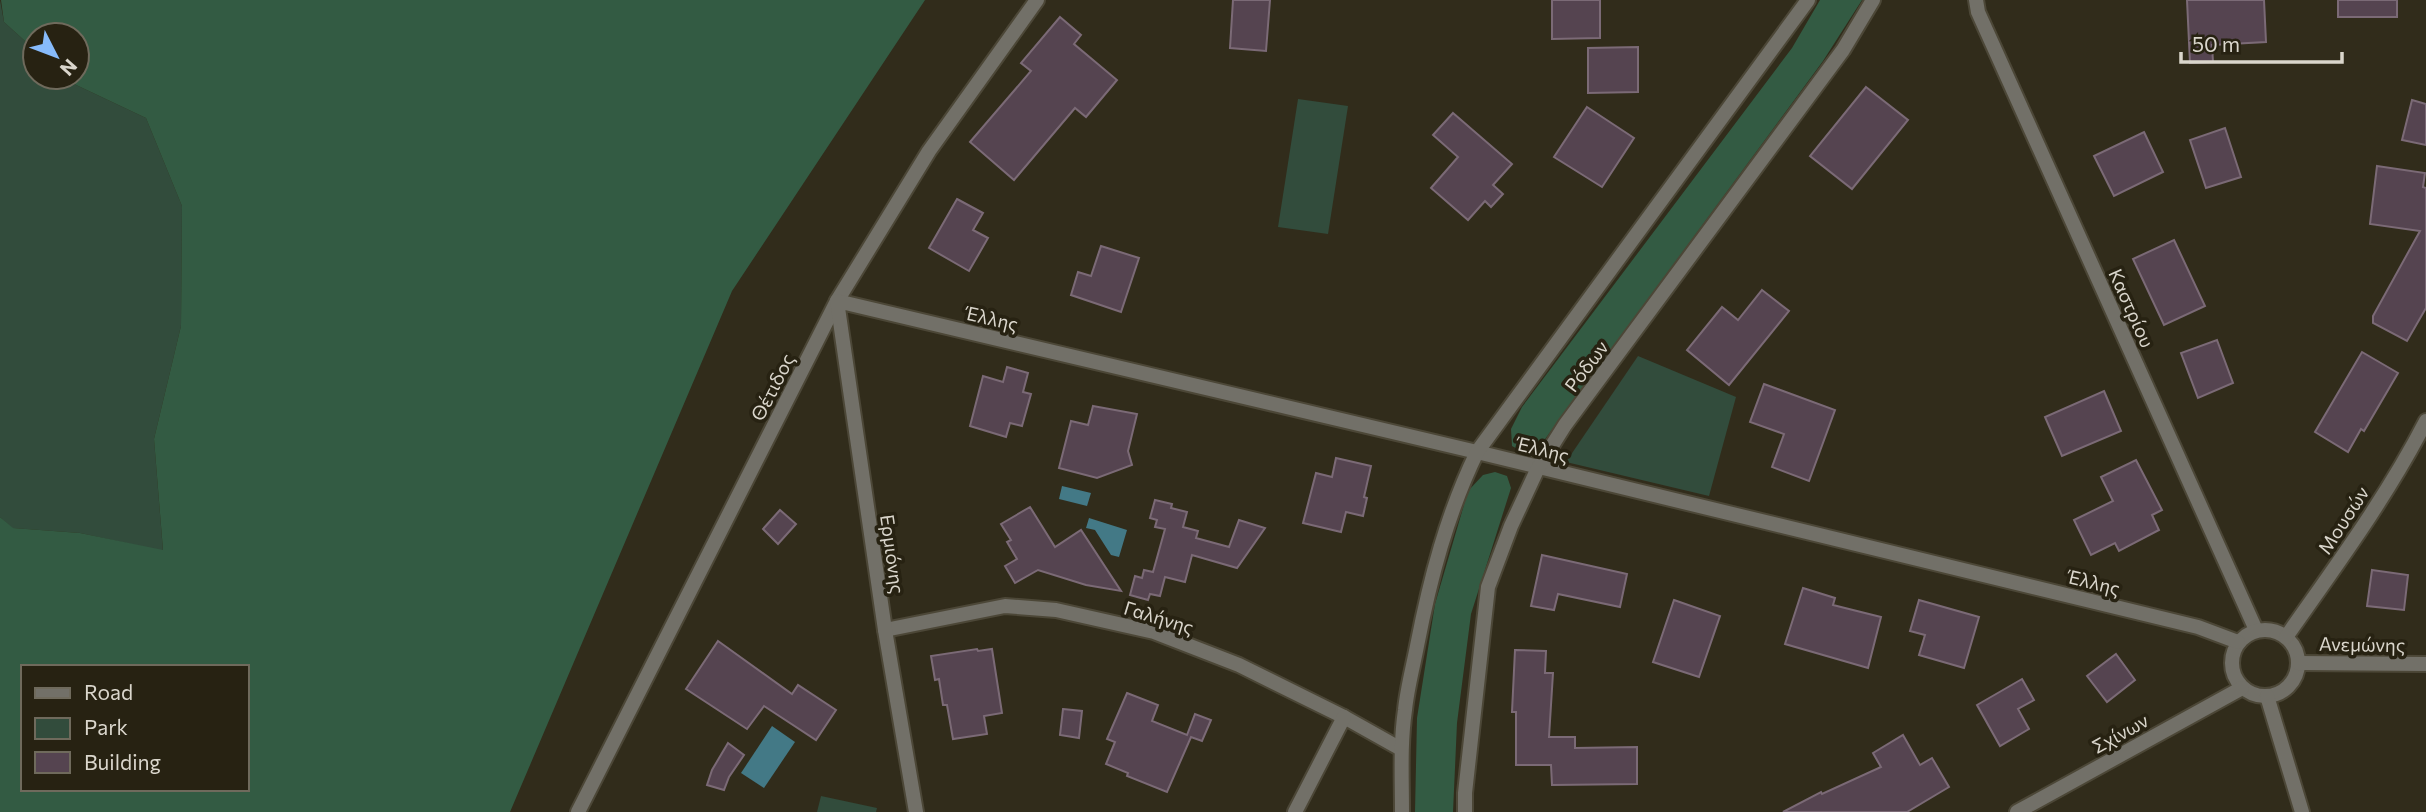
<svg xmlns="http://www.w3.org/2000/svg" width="2426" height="812" font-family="Commissioner,sans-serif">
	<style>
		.green { fill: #324c3c }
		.forest { fill: #335b43; fill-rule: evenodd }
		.water { fill: #437986 }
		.building { fill: #554450; stroke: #7b6a76; stroke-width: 2 }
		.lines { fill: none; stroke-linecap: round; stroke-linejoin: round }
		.minor-casing { stroke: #4c4737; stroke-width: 18 }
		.tertiary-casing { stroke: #4c4737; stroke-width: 18 }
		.minor { stroke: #727068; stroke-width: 14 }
		.tertiary { stroke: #727068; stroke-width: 14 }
		.labels { text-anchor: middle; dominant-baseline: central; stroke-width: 7; stroke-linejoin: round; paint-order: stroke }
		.street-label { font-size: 19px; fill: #dad6cc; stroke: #272212 }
	</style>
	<rect width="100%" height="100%" fill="#312c1b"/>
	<g class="green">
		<polygon points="0,0 4,22 35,50 35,77 65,77 72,83 146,118 182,206 181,326 154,439 163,551 80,533 12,528 0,517"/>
		<polygon points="1298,99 1348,106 1328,234 1278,227"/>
		<polygon points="1638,356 1736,397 1709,496 1566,462"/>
		<polygon points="821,796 877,808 876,812 817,812"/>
	</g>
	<g class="forest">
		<path d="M1,0h924l-193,291 -222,521h-510v-295l13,11 67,5 83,17 -9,-111 27,-113 1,-120 -36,-88 -74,-35 -7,-6h12v-42h-42v15l-31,-28zM23,667h224v122h-224z"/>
		<polygon points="1820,0 1862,0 1823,61 1540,446 1525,453 1512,446 1511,429 1522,407 1792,48"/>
		<polygon points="1495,472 1507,476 1511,488 1471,614 1457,723 1453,812 1415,812 1417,718 1435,604 1468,491 1483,475"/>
	</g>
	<g class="water">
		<polygon points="1062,486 1091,493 1087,506 1059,499"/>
		<polygon points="1089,518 1127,530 1119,557 1111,555 1095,530 1086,528"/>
		<polygon points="772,726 795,742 764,788 741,773"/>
	</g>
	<g class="building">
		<polygon points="1233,0 1270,0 1266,51 1230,48"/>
		<polygon points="1552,0 1600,0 1600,38 1552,39"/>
		<polygon points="2187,0 2264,0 2266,42 2212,45 2213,62 2190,63"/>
		<rect x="2338" y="0" width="59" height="17"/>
		<polygon points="1060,17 1081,35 1074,44 1117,80 1086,117 1075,108 1014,180 970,142 1031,71 1021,63"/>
		<polygon points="1638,47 1638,92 1588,93 1588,48"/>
		<polygon points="1866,87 1908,120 1852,189 1810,156"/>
		<polygon points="2412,100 2426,104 2426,145 2402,140"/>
		<polygon points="1587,107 1634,138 1602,187 1554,157"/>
		<polygon points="1453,113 1512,164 1493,185 1503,194 1491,207 1485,201 1468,220 1431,188 1458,157 1433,135"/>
		<polygon points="2225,128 2241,177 2206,188 2190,140"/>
		<polygon points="2144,132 2163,172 2114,196 2094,156"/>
		<polygon points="2377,166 2425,173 2423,187 2426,188 2426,308 2407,341 2373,323 2373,316 2420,231 2370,224"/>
		<polygon points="957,199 983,213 973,230 988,238 969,271 929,248"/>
		<polygon points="2174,240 2205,306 2164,325 2133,259"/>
		<polygon points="1101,246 1139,258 1121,312 1071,295 1078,272 1091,276"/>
		<polygon points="1762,290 1789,311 1729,385 1687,350 1722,307 1738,320"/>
		<polygon points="2217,340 2233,383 2198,398 2181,353"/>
		<polygon points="2362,352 2398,373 2364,431 2361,429 2348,452 2315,432"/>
		<polygon points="1007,367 1028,373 1023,392 1031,394 1022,426 1010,423 1006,437 970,426 983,376 1003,382"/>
		<polygon points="1764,384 1835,410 1809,481 1772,467 1784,434 1750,422"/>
		<polygon points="2104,391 2121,431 2062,456 2045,417"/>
		<polygon points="1093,406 1137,414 1128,451 1132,465 1097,478 1059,468 1071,421 1088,425"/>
		<polygon points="1336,458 1371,466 1364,497 1367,498 1363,516 1346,512 1341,532 1303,523 1316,473 1332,477"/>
		<polygon points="2136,460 2162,510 2152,515 2159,530 2119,551 2115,543 2091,555 2074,520 2113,501 2101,477"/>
		<polygon points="1155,500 1172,504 1171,508 1187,512 1183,527 1198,531 1196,538 1229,547 1239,520 1265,528 1237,568 1192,555 1185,582 1165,577 1160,596 1150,594 1148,600 1130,595 1135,576 1142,578 1144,570 1153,572 1165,529 1155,527 1157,520 1150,518"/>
		<polygon points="1030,507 1055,547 1081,530 1121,591 1086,585 1038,570 1015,583 1005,566 1017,559 1007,542 1011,540 1001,524"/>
		<polygon points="780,510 796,524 778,544 763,529"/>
		<polygon points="1542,555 1627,574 1620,607 1558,594 1554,610 1531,606"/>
		<polygon points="2372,570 2408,575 2404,610 2367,606"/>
		<polygon points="1803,588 1835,598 1833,605 1881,617 1868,668 1785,644"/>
		<polygon points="1674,600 1720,616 1699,677 1653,662"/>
		<polygon points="1919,600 1979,617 1964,668 1919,655 1925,635 1910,631"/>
		<polygon points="718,641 792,694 798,685 836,710 816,740 764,706 747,729 686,689"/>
		<polygon points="977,649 978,651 992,649 1002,713 984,716 987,734 953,739 947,705 943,705 939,679 935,680 931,656"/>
		<polygon points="1515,650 1546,651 1545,673 1553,673 1549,737 1575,737 1575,748 1637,747 1637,784 1552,785 1551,765 1516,765 1516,712 1512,712"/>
		<polygon points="2116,654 2135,680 2107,702 2087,676"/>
		<polygon points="2022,679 2034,700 2018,709 2029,729 2000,746 1977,705"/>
		<polygon points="1127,693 1158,705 1152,721 1187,735 1195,714 1211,720 1202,741 1191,737 1167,792 1127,776 1128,773 1106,764 1115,742 1107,739"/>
		<polygon points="1063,709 1082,711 1079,738 1060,735"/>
		<polygon points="1903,735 1920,765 1932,758 1949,787 1907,812 1783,812 1821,792 1822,794 1881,767 1873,753"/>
		<polygon points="728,743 744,755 729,777 724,790 707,785 712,770"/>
	</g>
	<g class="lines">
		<g class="minor-casing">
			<g id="minor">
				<polyline points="1976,0 1978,12 2256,630"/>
				<polyline points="885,630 1005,606 1056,610 1154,632 1239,665 1344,717 1401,749"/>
				<circle cx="2265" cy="663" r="33"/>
				<path d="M2286,637c49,-70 101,-140 140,-216"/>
				<polyline points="2298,663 2426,664"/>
				<polyline points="2267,696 2302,812"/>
				<polyline points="578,812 837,301 929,151 1037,0"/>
				<polyline points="916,812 885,630 837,301 1477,452 2198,627 2238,642"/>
				<polyline points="1295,812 1344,717"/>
				<polyline points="2017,812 2242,688"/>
			</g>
		</g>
		<g class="tertiary-casing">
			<g id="tertiary">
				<path d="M1402,812c0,-34 -2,-68 3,-102 2,-21 8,-43 12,-64 13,-67 30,-132 60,-194l331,-452"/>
				<polyline points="1465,812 1465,793 1488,587 1511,526 1538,468 1565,425 1843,50 1873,0"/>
			</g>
		</g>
		<use href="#minor" class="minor"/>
		<use href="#tertiary" class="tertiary"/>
	</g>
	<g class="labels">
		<g class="street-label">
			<text transform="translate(2132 308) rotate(66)">Καστρίου</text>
			<text transform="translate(992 318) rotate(13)">Έλλης</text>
			<text transform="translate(1586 366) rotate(-53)">Ρόδων</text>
			<text transform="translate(772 387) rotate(-63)">Θέτιδος</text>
			<text transform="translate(1543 449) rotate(14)">Έλλης</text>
			<text transform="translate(2343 520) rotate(-57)">Μουσών</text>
			<text transform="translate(893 554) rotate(82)">Ερμιόνης</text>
			<text transform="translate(2094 582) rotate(14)">Έλλης</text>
			<text transform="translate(1159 617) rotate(17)">Γαλήνης</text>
			<text transform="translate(2362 644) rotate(1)">Ανεμώνης</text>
			<text transform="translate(2120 733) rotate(-29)">Σχίνων</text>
		</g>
	</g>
	<rect x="21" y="665" width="228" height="126" fill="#272212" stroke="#6f6a5c" stroke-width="2"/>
	<rect x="35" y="688" width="35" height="10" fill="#727068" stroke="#6f6a5c" stroke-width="2"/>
	<text x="84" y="700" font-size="21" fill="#dad6cc">Road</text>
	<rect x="35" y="718" width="35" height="21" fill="#324c3c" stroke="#6f6a5c" stroke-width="2"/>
	<text x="84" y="735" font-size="21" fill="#dad6cc">Park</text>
	<rect x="35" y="752" width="35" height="21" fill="#554450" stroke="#6f6a5c" stroke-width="2"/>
	<text x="84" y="770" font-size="21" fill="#dad6cc">Building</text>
	<g transform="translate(56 56) rotate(132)"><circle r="33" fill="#272212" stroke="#6f6a5c" stroke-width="2"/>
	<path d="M0-5L12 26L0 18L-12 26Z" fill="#87bbfb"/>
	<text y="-10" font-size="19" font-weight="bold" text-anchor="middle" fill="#dad6cc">N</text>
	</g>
	<path d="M2181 52v10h161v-10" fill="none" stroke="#dad6cc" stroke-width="3.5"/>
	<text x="2192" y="52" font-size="21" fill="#dad6cc" stroke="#272212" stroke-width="5" paint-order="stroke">50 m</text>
</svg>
